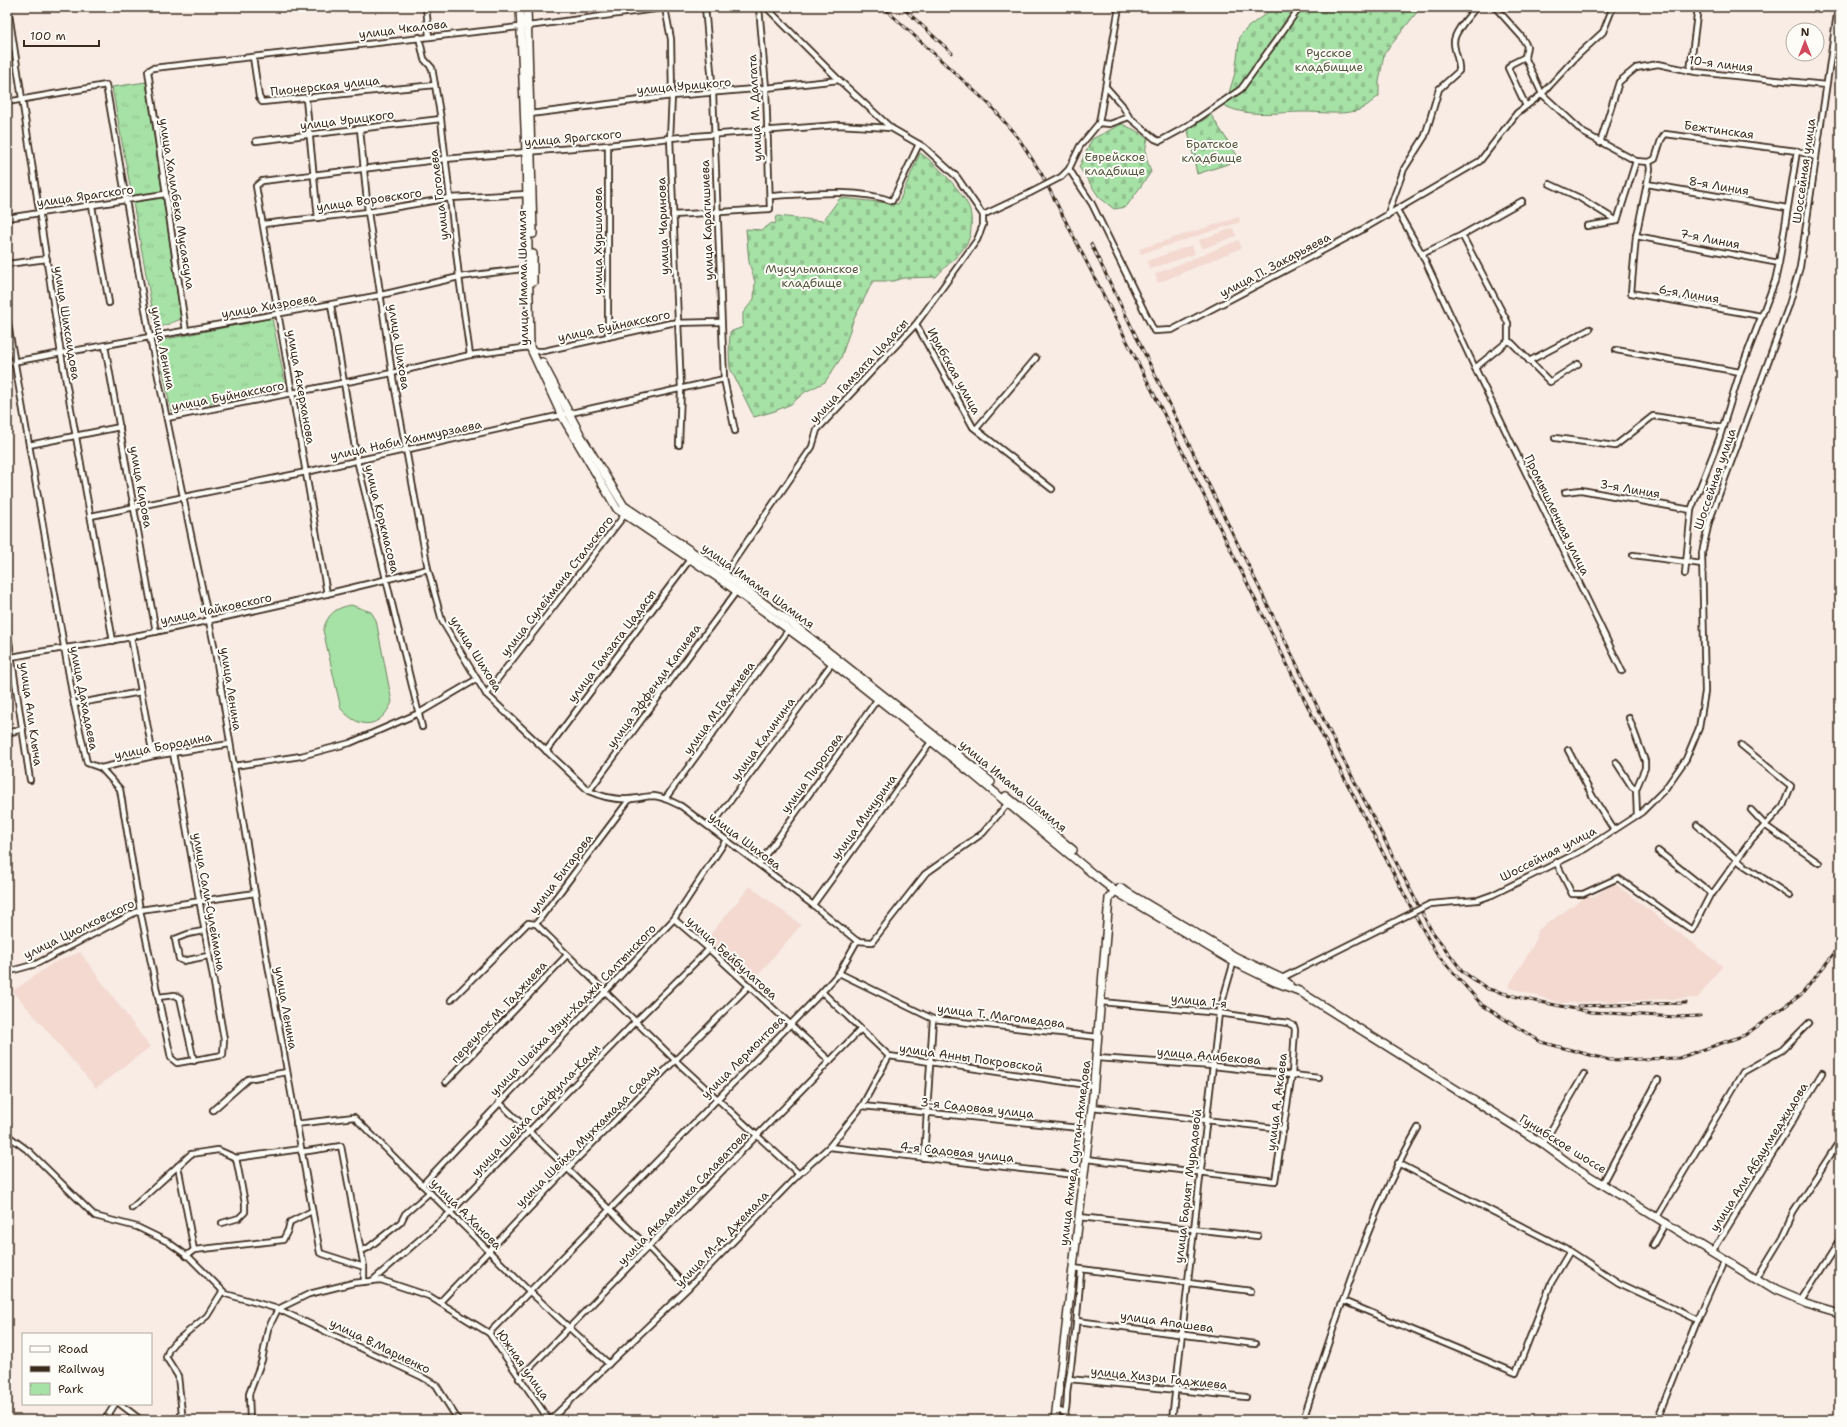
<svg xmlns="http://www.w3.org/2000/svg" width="1847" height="1427" font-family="'Shantell Sans',sans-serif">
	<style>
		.built { fill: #f3d9d0 }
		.cemetery { fill: url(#cemetery-stones); stroke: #708662 }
		.park { fill: url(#park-tufts); stroke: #708662 }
		.pitch { fill: #a6e1a6; stroke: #708662 }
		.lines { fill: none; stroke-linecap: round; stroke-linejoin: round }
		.street-casing { stroke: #3b2a1e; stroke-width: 8 }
		.secondary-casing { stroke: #3b2a1e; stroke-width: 10 }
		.street { stroke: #fdfcf7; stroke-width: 4.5 }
		.secondary { stroke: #fdfcf7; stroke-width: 7 }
		.rail-casing { stroke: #3b2a1e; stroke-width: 3 }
		.rail { stroke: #fdfcf7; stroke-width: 1.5; stroke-dasharray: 4.5; stroke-linecap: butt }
		.street-bridge-casing { stroke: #3b2a1e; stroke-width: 8; stroke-linecap: butt }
		.street-bridge { stroke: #fdfcf7; stroke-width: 4.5 }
		.labels { text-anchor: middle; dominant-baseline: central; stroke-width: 4; stroke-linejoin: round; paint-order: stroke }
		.street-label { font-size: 12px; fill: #3b2a1e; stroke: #fdfcf7 }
		.park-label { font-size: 12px; fill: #565840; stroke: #fdfcf7 }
	</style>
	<defs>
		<pattern id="cemetery-stones" width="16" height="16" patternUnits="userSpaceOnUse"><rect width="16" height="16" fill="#a6e1a6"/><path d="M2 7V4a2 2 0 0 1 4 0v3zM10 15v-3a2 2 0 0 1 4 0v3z" fill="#90c18e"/></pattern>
		<pattern id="park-tufts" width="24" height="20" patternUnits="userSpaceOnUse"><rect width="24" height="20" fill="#a6e1a6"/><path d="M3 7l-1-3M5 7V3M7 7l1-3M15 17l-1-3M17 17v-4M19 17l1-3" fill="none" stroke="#90c18e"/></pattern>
	</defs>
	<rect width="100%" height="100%" fill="#f8ece5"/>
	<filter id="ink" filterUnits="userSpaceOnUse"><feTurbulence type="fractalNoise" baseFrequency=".025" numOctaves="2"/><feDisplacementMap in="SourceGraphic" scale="8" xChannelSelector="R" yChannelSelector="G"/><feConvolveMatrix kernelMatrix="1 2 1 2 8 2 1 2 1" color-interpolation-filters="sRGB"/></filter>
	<g filter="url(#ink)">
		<g class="built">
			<polygon points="1239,217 1240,222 1141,254 1139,249"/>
			<polygon points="1233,228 1236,236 1202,249 1199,240"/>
			<polygon points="1239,240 1241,248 1158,283 1155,274"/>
			<polygon points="1192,245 1195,254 1150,269 1147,261"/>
			<polygon points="1614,883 1722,966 1698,998 1560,1003 1508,987 1536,940 1538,930 1588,895 1592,898"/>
			<polygon points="750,886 801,925 753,981 705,941"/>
			<polygon points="80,952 150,1047 96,1088 13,991 53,963"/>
		</g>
		<g class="cemetery">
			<path d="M1269,7h152l-37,47 -5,28v14c-7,5 -15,13 -23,15 -18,4 -34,1 -52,1 -27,0 -54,6 -79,-6l10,-33 5,-37 8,-9 20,-15z"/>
			<polygon points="1211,115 1240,160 1197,174 1188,130"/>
			<path d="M1122,124l13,6 13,9c-5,13 -1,21 3,33l-25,35 -12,2 -15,-12 -20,-30 13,-28z"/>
			<path d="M920,153c15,9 45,41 50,57 2,8 2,23 -2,31 -7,14 -22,24 -32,36l-32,1 -11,3h-20l-20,40 -12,37 -16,24 -20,10 -14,12 -16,7 -21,6 -24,-49 -1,-15 1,-21 13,-5v-14l11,-14 1,-17 -6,-20 -3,-33 16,1 10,-7 3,1 1,-3 -1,-3 3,-2 45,5 17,-23 58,6z"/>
		</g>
		<g class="park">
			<polygon points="146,82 181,319 156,329 112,87"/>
			<polygon points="272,318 286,388 171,411 157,341"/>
		</g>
		<path class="pitch" d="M351,605l20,7 5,8 16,82c-12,27 -32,28 -51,7l-18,-79c5,-16 12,-22 28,-25z"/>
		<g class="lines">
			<g class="street-casing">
				<g id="street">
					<polyline points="8,7 61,354 113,641"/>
					<polyline points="426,7 429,36"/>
					<polyline points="705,7 713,93 724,379 735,431"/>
					<polyline points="665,8 671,39 672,96 670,138 681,389 679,445"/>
					<polyline points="419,37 424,59 432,68 441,119 459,277 470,355"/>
					<polyline points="253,57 259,97 262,102 435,85"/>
					<polyline points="1525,57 1511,64 1508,68 1526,106"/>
					<polyline points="1690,71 1698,7"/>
					<polyline points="1106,87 1122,105 1129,117 1155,139 1160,141 1184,128 1241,89 1300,7"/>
					<polyline points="306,99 318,218"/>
					<polyline points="7,102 106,85 150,338 214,645 255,893 320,1253 364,1267"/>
					<polyline points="530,114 672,96 766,88 839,80"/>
					<polyline points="1099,123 1110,124 1129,117"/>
					<path d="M360,129l8,83 24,161 36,196 14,52 44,73 103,97c13,6 26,9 40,8 8,0 17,-3 25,-3 10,1 18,6 27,10l132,99 44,36"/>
					<polyline points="256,141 441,119"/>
					<polyline points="1600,143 1619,82 1636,68 1658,64 1696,72 1826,85"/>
					<polyline points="1636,161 1649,162 1655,159 1661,140 1665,134 1797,151 1816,157"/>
					<polyline points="1649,162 1650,169 1636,236 1631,293 1761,316"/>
					<polyline points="1069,169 1092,204 1154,331 1172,330 1358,232 1480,161 1517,113 1542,94 1525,57 1527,46 1521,36 1495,7"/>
					<polyline points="1061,177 1069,169 1080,146 1099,123 1119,7"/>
					<polyline points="1550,184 1580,198 1617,221"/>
					<polyline points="1647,184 1787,208"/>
					<path d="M770,196c37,-2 87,-8 122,5l27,-57"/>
					<polyline points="92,206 109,303"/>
					<polyline points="1397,210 1422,254 1475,368 1622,671"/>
					<polyline points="673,215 770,209 766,88 759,7"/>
					<polyline points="983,215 1030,193"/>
					<path d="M1387,216l17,-47 21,-33 14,-47 20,-18c1,-10 -5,-19 -5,-29 0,-11 16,-26 22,-35"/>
					<polyline points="7,218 165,194"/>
					<polyline points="263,224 368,212 450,198 527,194"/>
					<polyline points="1587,226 1617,221 1636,161 1584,133 1542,94 1577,56 1603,32 1613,7"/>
					<polyline points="1462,235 1505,317 1508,323 1508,341"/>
					<polyline points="1636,236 1779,263"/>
					<polyline points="1422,254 1462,235 1522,201"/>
					<polyline points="7,264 47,259"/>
					<polyline points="331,305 357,460 422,727"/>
					<polyline points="7,318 74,704 87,763 101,768 120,789 140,910 171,1058 177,1063 223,1055 224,1039 173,753"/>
					<polyline points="916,324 973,427 1052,489"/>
					<polyline points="186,331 148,71 153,68 528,26 670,7"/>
					<polyline points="608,337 608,145"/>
					<polyline points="105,346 156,632"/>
					<polyline points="1616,350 1740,372"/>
					<polyline points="536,351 544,351 671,323 721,322"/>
					<polyline points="1529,361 1590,329"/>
					<polyline points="7,363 381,295 459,277 530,268"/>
					<polyline points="1475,368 1508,341 1512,343 1550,382 1578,364"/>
					<polyline points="167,418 392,373 470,355 530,347"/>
					<polyline points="976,429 1036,358"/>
					<polyline points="1555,438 1615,446 1653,416 1723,427"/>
					<polyline points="29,445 120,427"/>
					<polyline points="1565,492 1581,490 1691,510"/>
					<polyline points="91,516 306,472 724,379"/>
					<polyline points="1633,555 1702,564"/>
					<polyline points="1685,574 1691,510 1719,439 1740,372 1775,281 1779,263 1797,151"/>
					<polyline points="724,575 812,447 817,430 916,324 977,240 983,225 983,215 957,177 924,147 891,128 839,80 766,7"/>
					<polyline points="327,594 256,186 262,181 445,159 608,145 670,138 838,125 891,128"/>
					<polyline points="7,628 30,780"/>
					<polyline points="131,637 153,756"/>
					<path d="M7,658c41,-9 82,-12 123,-21 100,-20 199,-43 298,-68"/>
					<polyline points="486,694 626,513"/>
					<polyline points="74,704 141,692"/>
					<polyline points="1629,718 1645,761 1645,768 1636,789 1637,815"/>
					<polyline points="7,733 23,729"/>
					<polyline points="1568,750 1593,797 1614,830"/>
					<polyline points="546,751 691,558"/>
					<polyline points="1616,762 1632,787 1636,789"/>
					<polyline points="234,766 301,756 350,743 419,713 477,679"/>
					<polyline points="101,768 153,756 230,744"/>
					<polyline points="589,791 736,592"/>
					<polyline points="665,799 789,629"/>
					<polyline points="1751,810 1766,826 1819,863"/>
					<polyline points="1697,825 1742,864 1790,896"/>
					<polyline points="711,827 832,663"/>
					<polyline points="1658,851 1711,893 1713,893 1752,839 1783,806 1791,786 1741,745"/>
					<polyline points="1556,862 1572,894 1583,894 1618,878 1692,930 1711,893"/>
					<polyline points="759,864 879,697"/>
					<polyline points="1430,904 1478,900 1492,895 1585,849 1642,812 1665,789 1686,759 1699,728 1705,692 1702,553 1709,522 1789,305 1800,267 1838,7"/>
					<polyline points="813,905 931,742"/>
					<polyline points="674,919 709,949 830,1061"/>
					<polyline points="536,924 676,1061 799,1174"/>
					<polyline points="203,931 188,934 175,939 179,959 183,961 208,956"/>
					<polyline points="857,941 872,942 925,874 983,833 1008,803"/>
					<polyline points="7,972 36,964 140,910 255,893"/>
					<polyline points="839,973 933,1019 1098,1037"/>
					<polyline points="1280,979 1400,919"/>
					<polyline points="822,992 889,1056 1094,1086"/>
					<polyline points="158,997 175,995 180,998 194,1061"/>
					<polyline points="451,1000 528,923 536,924 629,800"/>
					<polyline points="1097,1058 1213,1066 1319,1078"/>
					<polyline points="446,1082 567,955"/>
					<polyline points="499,1102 648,1247 688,1288"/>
					<polyline points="862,1106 1089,1129"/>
					<polyline points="1092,1107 1284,1129"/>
					<polyline points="213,1110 248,1079 287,1072"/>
					<polyline points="296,1124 354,1117 529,1291 609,1364"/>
					<polyline points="7,1135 30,1152 95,1216 137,1227 168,1242 189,1257 226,1294 278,1309 422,1377 436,1385 458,1420"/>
					<polyline points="1543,1144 1584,1074"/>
					<polyline points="829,1147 1084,1176"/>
					<polyline points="301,1152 341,1146 364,1267 364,1282"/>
					<polyline points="924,1158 933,1019"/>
					<polyline points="1086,1159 1275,1181 1292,1074 1295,1030 1294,1026 1288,1023 1219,1013 1101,1002"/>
					<polyline points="1398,1163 1570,1251 1619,1283 1698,1320"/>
					<polyline points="178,1166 194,1250"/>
					<polyline points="1603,1182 1658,1080"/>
					<polyline points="422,1185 674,919 726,840"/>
					<polyline points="132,1208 191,1154 218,1150 236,1158 301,1149"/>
					<polyline points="1079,1217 1258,1236"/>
					<polyline points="1657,1217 1743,1072 1782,1050 1809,1023"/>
					<polyline points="222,1223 239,1218 245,1212 245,1203 236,1158"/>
					<polyline points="1653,1245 1666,1222"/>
					<polyline points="361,1251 368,1248 401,1222 405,1214 430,1192"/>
					<polyline points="1713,1251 1822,1073"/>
					<polyline points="186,1256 194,1250 283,1240 288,1230 290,1222 312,1211"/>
					<polyline points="1073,1268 1251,1291"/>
					<polyline points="1756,1280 1782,1237 1793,1213 1840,1140"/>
					<polyline points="372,1281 450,1213 636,1021 709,949"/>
					<polyline points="1343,1301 1516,1373 1551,1283 1570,1251"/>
					<polyline points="1801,1301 1840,1240"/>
					<polyline points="440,1302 567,1169 749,986"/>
					<polyline points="278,1309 309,1294 353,1283 381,1280 429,1296 489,1333 549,1420"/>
					<polyline points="1077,1321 1255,1344"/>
					<polyline points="489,1333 822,992 839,973 857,941"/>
					<polyline points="519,1379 860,1030"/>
					<polyline points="1069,1379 1246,1397"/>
					<polyline points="120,1404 141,1420"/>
					<polyline points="1057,1410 1065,1413 1068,1420"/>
					<path d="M1065,1413c3,-9 1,-17 3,-27 6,-38 10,-77 13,-115"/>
					<polyline points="105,1420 115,1404"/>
					<polyline points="178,1420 182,1413 178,1376 166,1357 169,1349 174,1343 207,1316 222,1292"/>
					<polyline points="250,1420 249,1394 262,1360 268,1329 278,1309"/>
					<polyline points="550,1420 688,1288 799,1174 829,1147 862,1106 889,1056"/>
					<polyline points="1172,1420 1219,1013 1234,961"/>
					<path d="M1303,1420c33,-99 63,-201 115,-292"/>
					<polyline points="1658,1420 1698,1320 1725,1259"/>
				</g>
			</g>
			<g class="secondary-casing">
				<g id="secondary">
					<polyline points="520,7 526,152 530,347 562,416 617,509 720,579 811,646 970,772 1093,874 1115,891 1234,962 1275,982 1299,991 1543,1144 1570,1164 1775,1291 1806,1304 1840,1314"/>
					<polyline points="527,7 533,234"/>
					<polyline points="533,254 533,282"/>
					<polyline points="542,362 581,436 624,506 716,568 794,625 936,737 991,782"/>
					<polyline points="1006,796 1073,850"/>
					<polyline points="1120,888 1236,957 1281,978 1289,984"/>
					<polyline points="1055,1420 1092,1107 1109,898 1115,891"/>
				</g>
			</g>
			<use href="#street" class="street"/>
			<use href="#secondary" class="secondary"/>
			<g class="rail-casing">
				<g id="rail">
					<polyline points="883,7 991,106 1019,139 1041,173 1155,396 1315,721 1416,917 1436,953 1482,1005 1541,1042 1609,1060 1679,1058 1745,1035 1802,994 1840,946"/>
					<polyline points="902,7 952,53"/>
					<polyline points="1091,244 1343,759 1431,930 1463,972 1488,989 1525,999 1591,1012 1676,1017 1700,1016"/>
					<polyline points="1578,1006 1686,1003"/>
				</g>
			</g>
			<use href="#rail" class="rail"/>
			<g class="street-bridge-casing">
				<g id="street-bridge">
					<polyline points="1030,193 1061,177"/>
					<polyline points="1400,919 1430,904"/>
				</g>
			</g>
			<use href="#street-bridge" class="street-bridge"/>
		</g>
	</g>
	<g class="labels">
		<g class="street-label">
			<text transform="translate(403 29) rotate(-7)">улица Чкалова</text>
			<text transform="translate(1721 64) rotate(7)">10-я линия</text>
			<text transform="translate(325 86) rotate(-6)">Пионерская улица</text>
			<text transform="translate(684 86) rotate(-5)">улица Урицкого</text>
			<text transform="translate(755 108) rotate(-93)">улица М. Далгата</text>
			<text transform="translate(347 120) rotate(-7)">улица Урицкого</text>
			<text transform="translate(1719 130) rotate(8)">Бежтинская</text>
			<text transform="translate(573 138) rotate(-5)">улица Ярагского</text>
			<text transform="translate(1804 171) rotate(-82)">Шоссейная улица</text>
			<text transform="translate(1719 186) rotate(10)">8-я Линия</text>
			<text transform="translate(439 195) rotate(-97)">улица Гоголева</text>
			<text transform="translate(85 196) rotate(-8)">улица Ярагского</text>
			<text transform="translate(369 200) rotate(-8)">улица Воровского</text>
			<text transform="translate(177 204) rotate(81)">улица Халилбека Мусаясула</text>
			<text transform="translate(707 220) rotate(-92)">улица Карагишиева</text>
			<text transform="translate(663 226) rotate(-92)">улица Чаринова</text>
			<text transform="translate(1710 239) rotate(11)">7-я Линия</text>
			<text transform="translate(598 241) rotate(-90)">улица Хуршилова</text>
			<text transform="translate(1275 265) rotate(-28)">улица П. Закарьяева</text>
			<text transform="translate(523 278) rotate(-91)">улица Имама Шамиля</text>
			<text transform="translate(1689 294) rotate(10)">6-я Линия</text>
			<text transform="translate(269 306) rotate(-10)">улица Хизроева</text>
			<text transform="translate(67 323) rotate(81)">улица Шихсаидова</text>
			<text transform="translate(614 326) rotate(-12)">улица Буйнакского</text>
			<text transform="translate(399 347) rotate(81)">улица Шихова</text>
			<text transform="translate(163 348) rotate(79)">улица Ленина</text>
			<text transform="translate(859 371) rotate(-47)">улица Гамзата Цадасы</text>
			<text transform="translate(954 371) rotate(61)">Ирибская улица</text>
			<text transform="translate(301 387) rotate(80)">улица Аскерханова</text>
			<text transform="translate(228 396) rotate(-11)">улица Буйнакского</text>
			<text transform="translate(406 440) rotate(-12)">улица Наби Ханмурзаева</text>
			<text transform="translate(1715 479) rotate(-71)">Шоссейная улица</text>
			<text transform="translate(141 487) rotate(80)">улица Кирова</text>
			<text transform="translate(1630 489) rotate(10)">3-я Линия</text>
			<text transform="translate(1557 515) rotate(64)">Промышленная улица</text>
			<text transform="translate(382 519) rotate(76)">улица Коркмасова</text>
			<text transform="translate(557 586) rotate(-52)">улица Сулеймана Стальского</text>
			<text transform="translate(758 586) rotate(36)">улица Имама Шамиля</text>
			<text transform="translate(216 609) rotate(-12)">улица Чайковского</text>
			<text transform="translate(612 646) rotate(-53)">улица Гамзата Цадасы</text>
			<text transform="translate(476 654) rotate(58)">улица Шихова</text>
			<text transform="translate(654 686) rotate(-54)">улица Эффенди Капиева</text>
			<text transform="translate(231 689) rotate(81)">улица Ленина</text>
			<text transform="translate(84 698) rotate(79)">улица Дахадаева</text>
			<text transform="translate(719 708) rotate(-54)">улица М.Гаджиева</text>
			<text transform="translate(31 714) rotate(82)">улица Али Клыча</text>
			<text transform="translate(763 739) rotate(-54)">улица Калинина</text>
			<text transform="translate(163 746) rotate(-11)">улица Бородина</text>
			<text transform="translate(812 773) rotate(-54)">улица Пирогова</text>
			<text transform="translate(1013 786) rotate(40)">улица Имама Шамиля</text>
			<text transform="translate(864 817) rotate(-54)">улица Мичурина</text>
			<text transform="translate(745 841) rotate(37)">улица Шихова</text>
			<text transform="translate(1548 854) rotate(-27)">Шоссейная улица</text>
			<text transform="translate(561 874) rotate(-53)">улица Битарова</text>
			<text transform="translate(209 902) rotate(80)">улица Сали-Сулеймана</text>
			<text transform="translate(79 929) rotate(-26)">улица Циолковского</text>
			<text transform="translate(732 958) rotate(42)">улица Бейбулатова</text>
			<text transform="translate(1199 1001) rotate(6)">улица 1-я</text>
			<text transform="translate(286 1008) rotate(80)">улица Ленина</text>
			<text transform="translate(573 1010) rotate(-46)">улица Шейха Узун-Хаджи Салтынского</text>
			<text transform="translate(499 1012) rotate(-47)">переулок М. Гаджиева</text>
			<text transform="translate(1001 1016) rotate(7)">улица Т. Магомедова</text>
			<text transform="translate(1209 1056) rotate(5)">улица Алибекова</text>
			<text transform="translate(743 1057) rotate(-45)">улица Лермонтова</text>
			<text transform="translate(971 1058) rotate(8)">улица Анны Покровской</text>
			<text transform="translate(1277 1102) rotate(-83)">улица А. Акаева</text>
			<text transform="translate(977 1108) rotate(6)">3-я Садовая улица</text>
			<text transform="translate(536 1110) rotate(-46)">улица Шейха Сайфулла-Кади</text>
			<text transform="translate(587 1136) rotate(-45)">улица Шейха Муххамада Сааду</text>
			<text transform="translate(1563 1144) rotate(32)">Гунибское шоссе</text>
			<text transform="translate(957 1152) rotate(6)">4-я Садовая улица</text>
			<text transform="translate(1075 1153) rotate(-83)">улица Ахмед Султан-Ахмедова</text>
			<text transform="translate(1759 1157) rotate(-58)">улица Али Абдулмеджидова</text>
			<text transform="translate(1188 1186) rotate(-83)">улица Барият Мурадовой</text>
			<text transform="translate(683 1198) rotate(-46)">улица Академика Салаватова</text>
			<text transform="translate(466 1214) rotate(45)">улица А.Ханова</text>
			<text transform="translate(722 1239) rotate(-46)">улица М-А. Джемала</text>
			<text transform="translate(1167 1322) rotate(8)">улица Апашева</text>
			<text transform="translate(380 1346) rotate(26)">улица В.Мариенко</text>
			<text transform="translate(523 1365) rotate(55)">Южная улица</text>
			<text transform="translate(1159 1378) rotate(6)">улица Хизри Гаджиева</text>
		</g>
		<g class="park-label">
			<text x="1329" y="53">Русское<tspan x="1329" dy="14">кладбищие</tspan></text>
			<text x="1212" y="144">Братское<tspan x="1212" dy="14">кладбище</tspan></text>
			<text x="1115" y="157">Еврейское<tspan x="1115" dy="14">кладбище</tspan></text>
			<text x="812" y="269">Мусульманское<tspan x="812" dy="14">кладбище</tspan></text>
		</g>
	</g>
	<rect width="1847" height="1427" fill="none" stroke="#fdfcf7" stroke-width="24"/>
	<rect x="12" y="12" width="1823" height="1403" fill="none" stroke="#3b2a1e" stroke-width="1.5" filter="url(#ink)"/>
	<rect x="22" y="1333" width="130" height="72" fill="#fdfcf7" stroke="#afa8a0"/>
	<rect x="30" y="1346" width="20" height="6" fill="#fdfcf7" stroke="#afa8a0"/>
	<text x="58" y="1353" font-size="12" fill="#3b2a1e">Road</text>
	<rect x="30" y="1366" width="20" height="6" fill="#3b2a1e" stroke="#afa8a0"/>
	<text x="58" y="1373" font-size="12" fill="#3b2a1e">Railway</text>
	<rect x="30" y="1383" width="20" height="12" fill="url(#park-tufts)" stroke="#afa8a0"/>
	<text x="58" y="1393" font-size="12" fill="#3b2a1e">Park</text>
	<g transform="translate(1805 42)"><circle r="19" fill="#fdfcf7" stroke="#afa8a0"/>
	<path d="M0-3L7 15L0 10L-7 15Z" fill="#d1495b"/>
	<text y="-6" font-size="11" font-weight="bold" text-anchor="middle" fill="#3b2a1e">N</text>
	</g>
	<path d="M24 40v6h75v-6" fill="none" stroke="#3b2a1e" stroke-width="2"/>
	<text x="30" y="40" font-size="12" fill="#3b2a1e" stroke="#fdfcf7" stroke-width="3" paint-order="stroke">100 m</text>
</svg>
